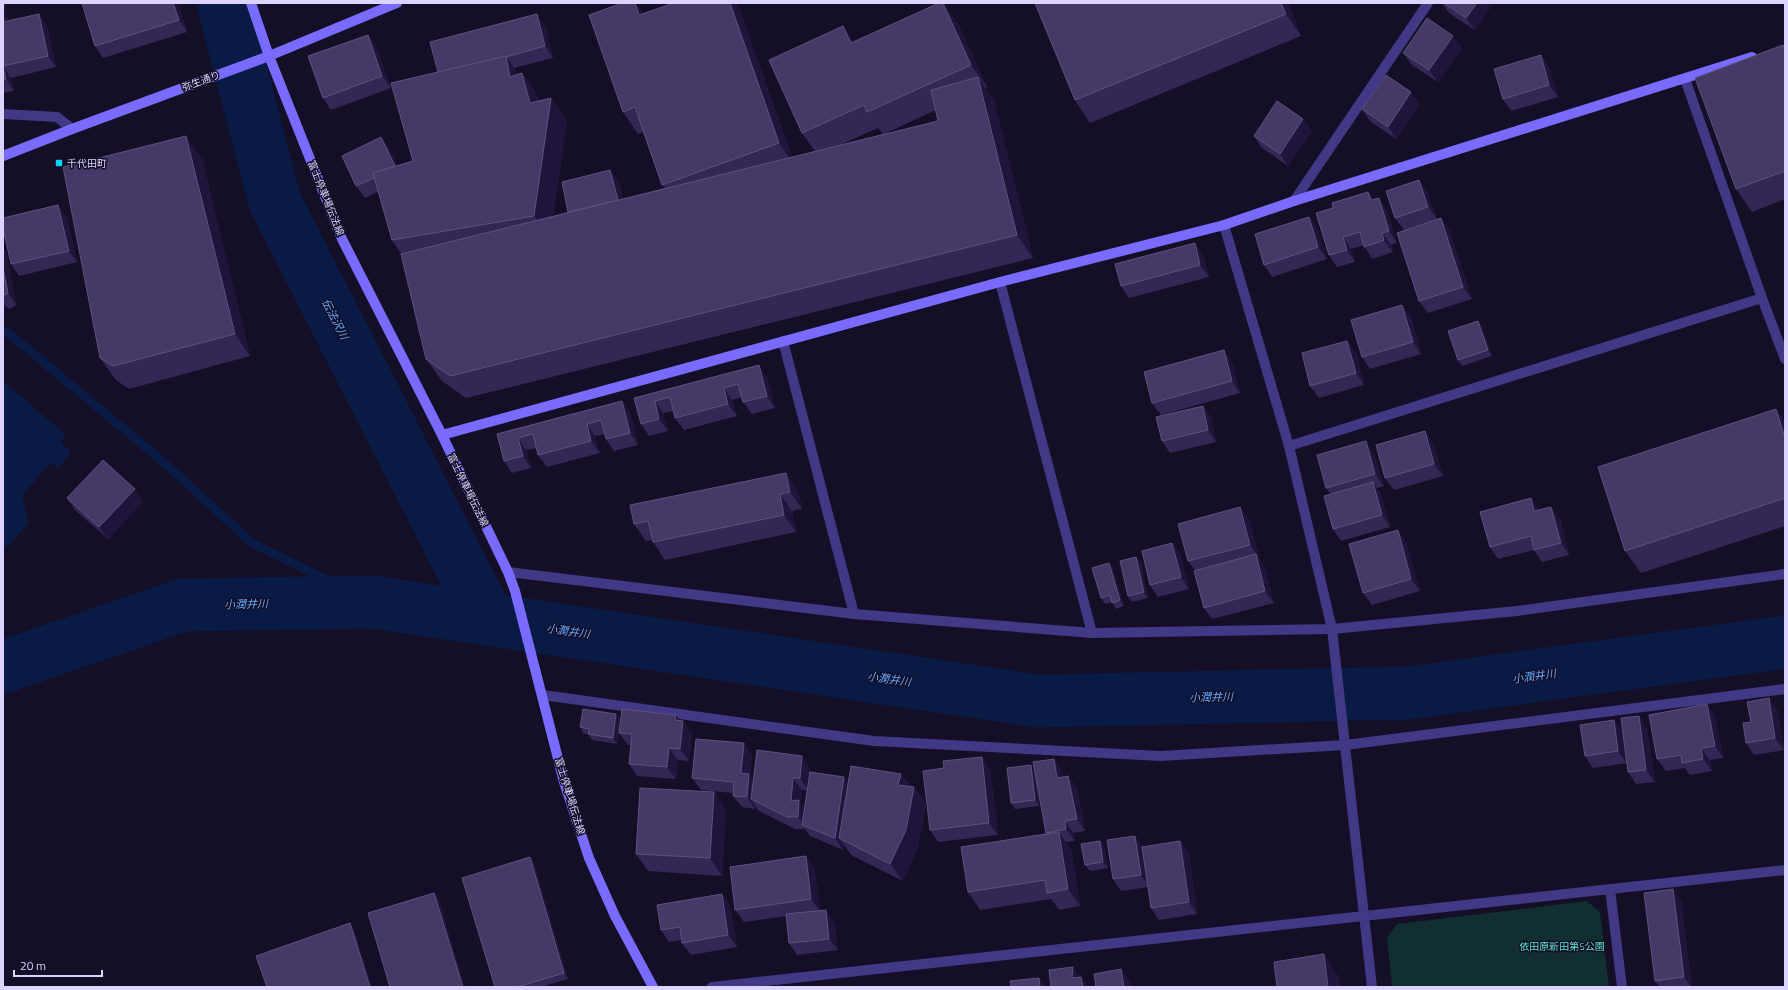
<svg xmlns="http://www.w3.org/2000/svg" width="1788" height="990" font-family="'Titillium Web','Noto Sans JP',sans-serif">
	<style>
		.green { fill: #112f30 }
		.water { fill: #091b45 }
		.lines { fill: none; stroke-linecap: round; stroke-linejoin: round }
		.stream { stroke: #091b45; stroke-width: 9 }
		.river { stroke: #091b45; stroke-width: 53 }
		.street { stroke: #413886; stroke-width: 10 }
		.secondary { stroke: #796bff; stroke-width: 10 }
		.wall { fill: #332755; fill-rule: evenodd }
		.shaded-wall { fill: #1f153a }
		.building { fill: #453a67; stroke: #5d527f }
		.poi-dot { fill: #00d4ff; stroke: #140e26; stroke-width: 1.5 }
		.labels { text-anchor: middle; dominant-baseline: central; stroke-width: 3; stroke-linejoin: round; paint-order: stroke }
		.street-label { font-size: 10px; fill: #dcd4ff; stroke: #140e26 }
		.poi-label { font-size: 10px; fill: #dcd4ff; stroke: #140e26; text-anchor: start }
		.park-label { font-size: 10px; fill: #5ce3ca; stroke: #140e26 }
		.water-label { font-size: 11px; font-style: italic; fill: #62abff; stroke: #140e26 }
	</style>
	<rect width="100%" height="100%" fill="#140e26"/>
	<polygon class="green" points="1587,901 1600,912 1609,987 1392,987 1387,937 1397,924"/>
	<polygon class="water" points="3,381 66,435 61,443 71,452 59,468 50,463 22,496 29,523 3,551"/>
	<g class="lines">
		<polyline class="stream" points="3,330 12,336 167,465 252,543 372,602"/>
		<g class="river">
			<polyline points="223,3 275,202 488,619"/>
			<polyline points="3,667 183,605 372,602 1038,701 1408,693 1785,642"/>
		</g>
		<g class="street">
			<polyline points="1685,79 1762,298 1785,359"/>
			<polyline points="3,114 57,117 72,129"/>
			<polyline points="1294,201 1428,3"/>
			<polyline points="1224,225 1289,446 1332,629 1372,987"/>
			<polyline points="1000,282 1092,633"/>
			<polyline points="783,341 854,614"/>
			<polyline points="1289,446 1762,298"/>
			<polyline points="508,572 854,614 1092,633 1332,629 1517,611 1785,574"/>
			<polyline points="543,695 874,741 1161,756 1345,745 1785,689"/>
			<polyline points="1610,889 1622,987"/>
			<polyline points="712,987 1785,870"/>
		</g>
		<g class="secondary">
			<polyline points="251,3 269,56 342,239 442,435 508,572 515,591 564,782 589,858 615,916 653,987"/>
			<polyline points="3,156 72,129 269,56 397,3"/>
			<polyline points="442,435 1000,282 1224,225 1294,201 1752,57"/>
		</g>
	</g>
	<g class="wall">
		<polygon points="3,3 5,3 8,21 39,14 47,26 56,67 11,78 14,91 3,93"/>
		<polygon points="82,3 178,3 187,32 103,58 95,46"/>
		<path d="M674,3h62l3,5 53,149 23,-6 -13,-18 51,-91 105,-18 29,63 -2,1 9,12 39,158 -567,140 -24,-17 -16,-22 -25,-105 -9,-14 -14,-48 -13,6 -9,-12 34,-37 7,17 16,-5 25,-89 107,-46 8,32 -39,10 4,6 4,-1 15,22 2,6 12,-3 16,22 -14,96 15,-4 51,-30 4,17 42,-11 -3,-3 -19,-53 -5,2 -15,-22 21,-98zM936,110l2,11 -54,13zM878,128l5,6 -41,10z"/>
		<polygon points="1035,3 1288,3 1301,36 1090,123 1075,100"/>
		<polygon points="1442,3 1493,3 1475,30 1449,13"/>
		<polygon points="368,35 376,47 391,88 331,110 323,98"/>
		<polygon points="1783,45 1785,48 1785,199 1752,212 1736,189"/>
		<polygon points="1462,48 1438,82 1412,65 1403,53"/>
		<polygon points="1541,55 1549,67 1558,97 1511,111 1503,99"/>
		<polygon points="1420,104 1396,139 1370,121 1362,109"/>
		<polygon points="1303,119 1312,131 1288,166 1262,148 1254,136"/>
		<polygon points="202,159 250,356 129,389 116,380 100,358"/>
		<polygon points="1368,192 1373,200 1387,210 1397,243 1391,245 1393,252 1372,259 1364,245 1351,249 1355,262 1337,267 1329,255 1333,208"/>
		<polygon points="1427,192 1437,219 1404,230 1395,218"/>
		<polygon points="67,217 77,262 19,276 11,264"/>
		<polygon points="1309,217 1317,229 1327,259 1272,277 1264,265"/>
		<polygon points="1441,218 1449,230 1472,299 1428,313 1419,301"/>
		<polygon points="3,247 6,251 16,305 10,309 3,304"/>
		<polygon points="1203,255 1209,277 1129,298 1121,286"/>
		<polygon points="1411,317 1421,354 1370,369 1362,357"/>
		<polygon points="1482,327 1492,356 1462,366 1458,360"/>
		<polygon points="1356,352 1364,385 1319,398 1310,386"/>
		<polygon points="1232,362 1240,393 1161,415 1152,403"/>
		<polygon points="767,377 775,408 752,414 743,402 742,397 732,400 737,416 684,430 675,418 673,411 663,413 668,431 649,436 641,424 634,398"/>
		<polygon points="622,401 630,413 638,445 614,451 606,439 605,434 595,436 600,453 547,467 538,455 537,448 526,450 531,468 512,473 504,461 497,434"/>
		<polygon points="1203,406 1211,418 1216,442 1170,453 1162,441"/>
		<polygon points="1776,409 1785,422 1785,526 1641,573 1625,551"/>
		<polygon points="1433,443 1443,476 1394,490 1385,478"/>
		<polygon points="1374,453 1384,486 1377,488 1381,494 1390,527 1341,541 1333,529 1331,494 1326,488"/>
		<polygon points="798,490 802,509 792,511 796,532 665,560 653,542 652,540 646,541 634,524"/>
		<polygon points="67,498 143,501 108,539 75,510"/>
		<polygon points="1539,510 1560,519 1569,555 1542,562 1534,550 1498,559 1490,547"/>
		<polygon points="1249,519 1259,557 1258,557 1264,566 1274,603 1212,619 1204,608 1195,570 1188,561"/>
		<polygon points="1406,542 1420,591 1372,605 1363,593"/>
		<polygon points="1172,543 1180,554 1189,589 1158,597 1150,585"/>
		<polygon points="1136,557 1141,563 1148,598 1132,602 1128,596"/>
		<polygon points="1109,563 1113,569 1124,606 1116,609 1112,602 1105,604 1101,598"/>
		<polygon points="1769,698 1777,710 1784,750 1754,755 1746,743 1751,722"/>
		<polygon points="1707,704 1715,716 1723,758 1710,760 1712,771 1690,775 1685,768 1666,771 1657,759"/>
		<polygon points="616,714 620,720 617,744 592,740 588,734 584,734 580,727"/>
		<polygon points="1639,716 1647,728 1655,782 1636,784 1628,772"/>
		<polygon points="1614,720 1622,732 1627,763 1593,768 1585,756"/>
		<polygon points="680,721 692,733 689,761 678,760 676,779 637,776 629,764 631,745 628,745 619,733"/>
		<path d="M752,755l-2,21 3,4 57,-12v4l34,5 4,6 53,-9 9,12 4,1 12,17 -8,43 -15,34 -52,-26 -7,-10 -1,5 -33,-14 -5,-7h-10l-36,-18 -4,-5v3l-13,-2 -9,-11v-3l-32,-3 -9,-12zM802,790h5l-3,18 -4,-6z"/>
		<polygon points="990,769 998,835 938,842 930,830"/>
		<polygon points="1034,770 1062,771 1063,777 1068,776 1077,788 1085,831 1073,833 1075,841 1066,842 1071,850 1080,906 1059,910 1051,899 980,910 968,892 1047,834 1046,833 1037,784 1039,806 1015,809 1011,803"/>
		<polygon points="726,810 722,876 648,871 636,854"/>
		<polygon points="1135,836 1142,847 1189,853 1197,914 1159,920 1151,908 1148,887 1121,891 1113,879"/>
		<polygon points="1100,841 1104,847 1108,868 1090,871 1085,865"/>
		<polygon points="530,857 534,863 568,979 541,987 495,987"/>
		<polygon points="814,867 820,910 834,922 838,950 797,955 789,943 786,916 744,922 735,910"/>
		<polygon points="722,894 730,906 737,947 691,955 682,943 682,940 669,942 661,930"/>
		<polygon points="1681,901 1692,987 1660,987 1655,981"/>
	</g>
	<g class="shaded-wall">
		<polygon points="3,3 5,3 9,27 4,20 3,12"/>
		<polygon points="173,3 178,3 187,32 179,20"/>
		<polygon points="635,3 636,3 649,21 639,15"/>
		<polygon points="730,3 736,3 739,8 795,166 779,143"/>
		<polygon points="943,3 958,24 987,87 971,65"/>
		<polygon points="1281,3 1288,3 1301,36 1286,14"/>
		<polygon points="1477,3 1493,3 1475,30 1466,18"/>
		<polygon points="39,14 47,26 56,67 48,56"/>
		<polygon points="537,14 545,26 553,58 545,46"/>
		<polygon points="843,26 858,49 851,43"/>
		<polygon points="368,35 376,47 391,88 382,76"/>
		<polygon points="1453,36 1462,48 1438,82 1429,70"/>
		<polygon points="1541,55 1549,67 1558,97 1549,85"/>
		<polygon points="506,56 521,78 510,77"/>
		<polygon points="3,66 11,78 14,91 6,79"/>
		<polygon points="522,73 537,95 545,125 530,103"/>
		<polygon points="978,77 994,100 1033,258 1017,235"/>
		<polygon points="1411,92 1420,104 1396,139 1388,127"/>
		<polygon points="551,98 567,120 550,238 534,216"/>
		<polygon points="1303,119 1312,131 1288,166 1280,154"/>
		<polygon points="186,136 202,159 250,356 235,334"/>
		<polygon points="381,137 390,149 404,180 396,168"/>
		<polygon points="610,170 619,182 627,217 619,205"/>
		<polygon points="1419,180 1427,192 1437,219 1428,207"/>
		<polygon points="1368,192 1376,204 1371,200"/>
		<polygon points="1379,198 1387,210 1397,243 1389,231"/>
		<polygon points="58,205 67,217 77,262 69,251"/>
		<polygon points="1309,217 1317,229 1327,259 1318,247"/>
		<polygon points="1441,218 1449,230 1472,299 1463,287"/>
		<polygon points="1382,233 1391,245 1393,252 1384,240"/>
		<polygon points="1343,237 1351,249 1355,262 1347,250"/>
		<polygon points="1195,243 1203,255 1209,277 1200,265"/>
		<polygon points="3,247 6,251 16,305 8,293 3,268"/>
		<polygon points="1402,305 1411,317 1421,354 1413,342"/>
		<polygon points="1478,321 1482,327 1492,356 1488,350"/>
		<polygon points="1347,341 1356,352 1364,385 1356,373"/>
		<polygon points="1224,350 1232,362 1240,393 1232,381"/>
		<polygon points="759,365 767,377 775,408 767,396"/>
		<polygon points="724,388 732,400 737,416 728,404"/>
		<polygon points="622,401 630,413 638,445 630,433"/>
		<polygon points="655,401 663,413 668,431 659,419"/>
		<polygon points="1203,406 1211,418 1216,442 1208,430"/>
		<polygon points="1776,409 1785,422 1785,438"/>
		<polygon points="587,424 595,436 600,453 591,441"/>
		<polygon points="1425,431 1433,443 1443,476 1434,464"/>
		<polygon points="518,438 526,450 531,468 523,456"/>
		<polygon points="1366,441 1374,453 1384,486 1375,474"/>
		<polygon points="786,473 798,490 802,509 790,492"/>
		<polygon points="1373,482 1381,494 1390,527 1382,515"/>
		<polygon points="135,489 143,501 108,539 99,527"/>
		<polygon points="780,494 792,511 796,532 784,515"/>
		<polygon points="1531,498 1539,510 1534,511"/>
		<polygon points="1240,507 1249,519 1259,557 1250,545"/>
		<polygon points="1551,507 1560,519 1569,555 1561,543"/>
		<polygon points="1398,530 1406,542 1420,591 1411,579"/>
		<polygon points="1172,543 1180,554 1189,589 1181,577"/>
		<polygon points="1256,554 1264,566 1274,603 1265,591"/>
		<polygon points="1136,557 1141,563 1148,598 1144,592"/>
		<polygon points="1109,563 1113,569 1124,606 1120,600"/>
		<polygon points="1769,698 1777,710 1784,750 1775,738"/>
		<polygon points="1707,704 1715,716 1723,758 1715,746"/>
		<polygon points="616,714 620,720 617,744 613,738"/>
		<polygon points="676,715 683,725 683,721 692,733 689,761 680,749 675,720"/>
		<polygon points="1639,716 1647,728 1655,782 1646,770"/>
		<polygon points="1614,720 1622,732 1627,763 1618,751"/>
		<polygon points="744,743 752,755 750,776 757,786 751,799 755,806 755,809 747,797 741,773"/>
		<polygon points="669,748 678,760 676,779 667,767"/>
		<polygon points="1701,748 1710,760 1712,771 1703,759"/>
		<polygon points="802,756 810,768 808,790 800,778"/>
		<polygon points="982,757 990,769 998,835 989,823"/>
		<polygon points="1054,759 1062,771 1065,790 1057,778"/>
		<polygon points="1031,765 1035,772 1039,806 1035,800"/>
		<polygon points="901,774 913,792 914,787 926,804 918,847 903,881 890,864 898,785"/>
		<polygon points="1068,776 1077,788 1085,831 1077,819"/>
		<polygon points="844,777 852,789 839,838 844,845 843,850 835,838"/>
		<polygon points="793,778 802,790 800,802 807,812 804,826 798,817 791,801"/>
		<polygon points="714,792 726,810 722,876 710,858"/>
		<polygon points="1065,821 1073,833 1075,841 1066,829"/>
		<polygon points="1059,832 1071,850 1080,906 1068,889"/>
		<polygon points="1135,836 1143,848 1149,887 1141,875"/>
		<polygon points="1100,841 1104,847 1108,868 1103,862"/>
		<polygon points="1180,841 1189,853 1197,914 1189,902"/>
		<polygon points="806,856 814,867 820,911 811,899"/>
		<polygon points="530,857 534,863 568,979 564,973"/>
		<polygon points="1673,889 1681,901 1692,987 1691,987 1684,977"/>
		<polygon points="434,893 439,899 465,987 463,987"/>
		<polygon points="722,894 730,906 737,947 728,935"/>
		<polygon points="826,910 834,922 838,950 829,939"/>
		<polygon points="350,923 354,929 372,987 370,987"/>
		<polygon points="1324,954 1339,977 1341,987 1328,987"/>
		<polygon points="1073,967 1082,979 1081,977 1089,987 1083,987 1072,978"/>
		<polygon points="1121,969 1130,981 1131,987 1124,987"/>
		<polygon points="1039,978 1046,987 1040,987"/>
	</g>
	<g class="building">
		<polygon points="82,3 173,3 179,20 95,46"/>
		<polygon points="622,3 635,3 639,15 674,3 730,3 779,143 662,185 635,107 623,112 589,15"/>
		<polygon points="939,3 943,3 971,65 867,112 864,105 802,133 769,60 843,26 851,43"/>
		<polygon points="1035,3 1281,3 1286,14 1075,100"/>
		<polygon points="1444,3 1477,3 1466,18"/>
		<polygon points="3,12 4,20 3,21"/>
		<polygon points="39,14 48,56 3,66 6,79 3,80 3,22"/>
		<polygon points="537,14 545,46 506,57 438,72 430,42"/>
		<polygon points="1427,18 1453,36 1429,70 1403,53"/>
		<polygon points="368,35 382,76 323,98 308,56"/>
		<polygon points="1783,45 1785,52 1785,171 1736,189 1695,78"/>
		<polygon points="1541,55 1549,85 1503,99 1494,69"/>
		<polygon points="506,56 510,77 522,73 530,103 551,98 534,216 392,240 373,173 413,161 391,83"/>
		<polygon points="1386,75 1411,92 1388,127 1362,109"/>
		<polygon points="978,77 1017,235 450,376 426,359 401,254 938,121 931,90"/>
		<polygon points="1277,101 1303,119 1280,154 1254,136"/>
		<polygon points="186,136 235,334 113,366 100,358 63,167"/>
		<polygon points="381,137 395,166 373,173 374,178 356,186 342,156"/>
		<polygon points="610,170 618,200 568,212 562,182"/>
		<polygon points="1419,180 1428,207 1395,218 1386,191"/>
		<polygon points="1368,192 1371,200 1379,198 1389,231 1382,233 1384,240 1364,247 1360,232 1343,237 1347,250 1329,255 1316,213 1333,208 1332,203"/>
		<polygon points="58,205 69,251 11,264 3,228 3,218"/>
		<polygon points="1309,217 1318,247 1264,265 1255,234"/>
		<polygon points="1441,218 1463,287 1419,301 1397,233"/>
		<polygon points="1195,243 1200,265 1121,286 1115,264"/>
		<polygon points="3,268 8,293 3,296"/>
		<polygon points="1402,305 1413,342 1362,357 1351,320"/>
		<polygon points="1478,321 1488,350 1458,360 1448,331"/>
		<polygon points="1347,341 1356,373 1310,386 1302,353"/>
		<polygon points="1224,350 1232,381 1152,403 1144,372"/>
		<polygon points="759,365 767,396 743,402 738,384 724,388 728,404 675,418 670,397 655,401 659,419 641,424 634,398"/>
		<polygon points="622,401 630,433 606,439 601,420 587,424 591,441 538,455 533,434 518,438 523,456 504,461 497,434"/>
		<polygon points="1203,406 1208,430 1162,441 1156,417"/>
		<polygon points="1776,409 1785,438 1785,498 1625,551 1598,467"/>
		<polygon points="1425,431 1434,464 1385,478 1376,445"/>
		<polygon points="1366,441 1375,474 1326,488 1317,455"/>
		<polygon points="103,460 135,489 99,527 67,498"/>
		<polygon points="786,473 790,492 780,494 784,515 653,542 648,521 634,524 630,505"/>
		<polygon points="1373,482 1382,515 1333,529 1324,496"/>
		<polygon points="1531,498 1534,511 1551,507 1561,543 1534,550 1531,536 1490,547 1480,512"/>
		<polygon points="1240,507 1250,545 1188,561 1178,524"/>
		<polygon points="1398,530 1411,579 1363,593 1349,544"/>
		<polygon points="1172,543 1181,577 1150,585 1142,551"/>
		<polygon points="1256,554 1265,591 1204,608 1194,571"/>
		<polygon points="1136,557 1144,592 1128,596 1120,561"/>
		<polygon points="1109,563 1120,600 1112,603 1110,595 1101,598 1092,568"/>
		<polygon points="1769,698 1775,738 1746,743 1743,723 1751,722 1747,702"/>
		<polygon points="1707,704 1715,746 1701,748 1703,759 1682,763 1681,755 1657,759 1649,715"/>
		<polygon points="583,709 616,714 613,738 588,734 589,729 580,727"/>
		<polygon points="622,709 676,715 675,720 683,721 680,749 669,748 667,767 629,764 632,734 619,733"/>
		<polygon points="1639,716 1646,770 1628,772 1621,718"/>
		<polygon points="1614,720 1618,751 1585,756 1580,725"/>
		<polygon points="696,739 744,743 741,773 749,774 747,797 733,796 734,782 692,778"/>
		<polygon points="757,750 802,756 800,778 793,778 791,801 799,800 798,817 787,817 751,799"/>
		<polygon points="982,757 989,823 930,830 923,771 944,768 943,761"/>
		<polygon points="1054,759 1057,778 1068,776 1077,819 1065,821 1066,829 1046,833 1033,762"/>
		<polygon points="1031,765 1035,800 1011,803 1007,768"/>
		<polygon points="851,766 901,774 898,785 914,787 906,830 890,864 839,838"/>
		<polygon points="810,772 844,777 835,838 802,825"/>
		<polygon points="640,788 714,792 710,858 636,854"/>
		<polygon points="1059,832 1068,889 1047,893 1045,880 968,892 961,847"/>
		<polygon points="1135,836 1141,875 1113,879 1107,840"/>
		<polygon points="1100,841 1103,862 1085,865 1081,844"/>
		<polygon points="1180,841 1189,902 1151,908 1142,847"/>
		<polygon points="806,856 811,899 735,910 730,867"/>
		<polygon points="530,857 564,973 517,987 495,987 462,878"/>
		<polygon points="1673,889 1684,977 1655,981 1644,893"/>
		<polygon points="434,893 463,987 390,987 368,913"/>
		<polygon points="722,894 728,935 682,943 680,927 661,930 657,905"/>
		<polygon points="826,910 829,939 789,943 786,914"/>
		<polygon points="350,923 370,987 267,987 256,956"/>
		<polygon points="1324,954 1328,987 1277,987 1274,962"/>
		<polygon points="1073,967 1072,978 1081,977 1083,987 1051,987 1049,970"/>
		<polygon points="1121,969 1124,987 1096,987 1094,974"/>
		<polygon points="1039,978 1040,987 1011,987 1010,981"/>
	</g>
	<rect class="poi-dot" x="55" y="159" width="8" height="8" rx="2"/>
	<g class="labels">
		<g class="street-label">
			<text transform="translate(201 81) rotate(-20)">弥生通り</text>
			<text transform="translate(326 198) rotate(68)">富士停車場伝法線</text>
			<text transform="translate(468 490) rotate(64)">富士停車場伝法線</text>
			<text transform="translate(570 796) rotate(73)">富士停車場伝法線</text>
		</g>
		<g class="poi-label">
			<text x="67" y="163">千代田町</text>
		</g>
		<g class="park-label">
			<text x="1562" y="946">依田原新田第5公園</text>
		</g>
		<g class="water-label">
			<text transform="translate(335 319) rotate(63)">伝法沢川</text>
			<text transform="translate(246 604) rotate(-1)">小潤井川</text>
			<text transform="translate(568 631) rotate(8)">小潤井川</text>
			<text transform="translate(1534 676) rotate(-8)">小潤井川</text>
			<text transform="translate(889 679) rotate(8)">小潤井川</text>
			<text transform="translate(1211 697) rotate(-1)">小潤井川</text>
		</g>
	</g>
	<rect width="1788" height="990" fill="none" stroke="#dcd4ff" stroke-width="8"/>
	<path d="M14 970v6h88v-6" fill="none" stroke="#dcd4ff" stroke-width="2"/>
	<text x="20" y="970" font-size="12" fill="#dcd4ff" stroke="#140e26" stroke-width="3" paint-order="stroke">20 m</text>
</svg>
